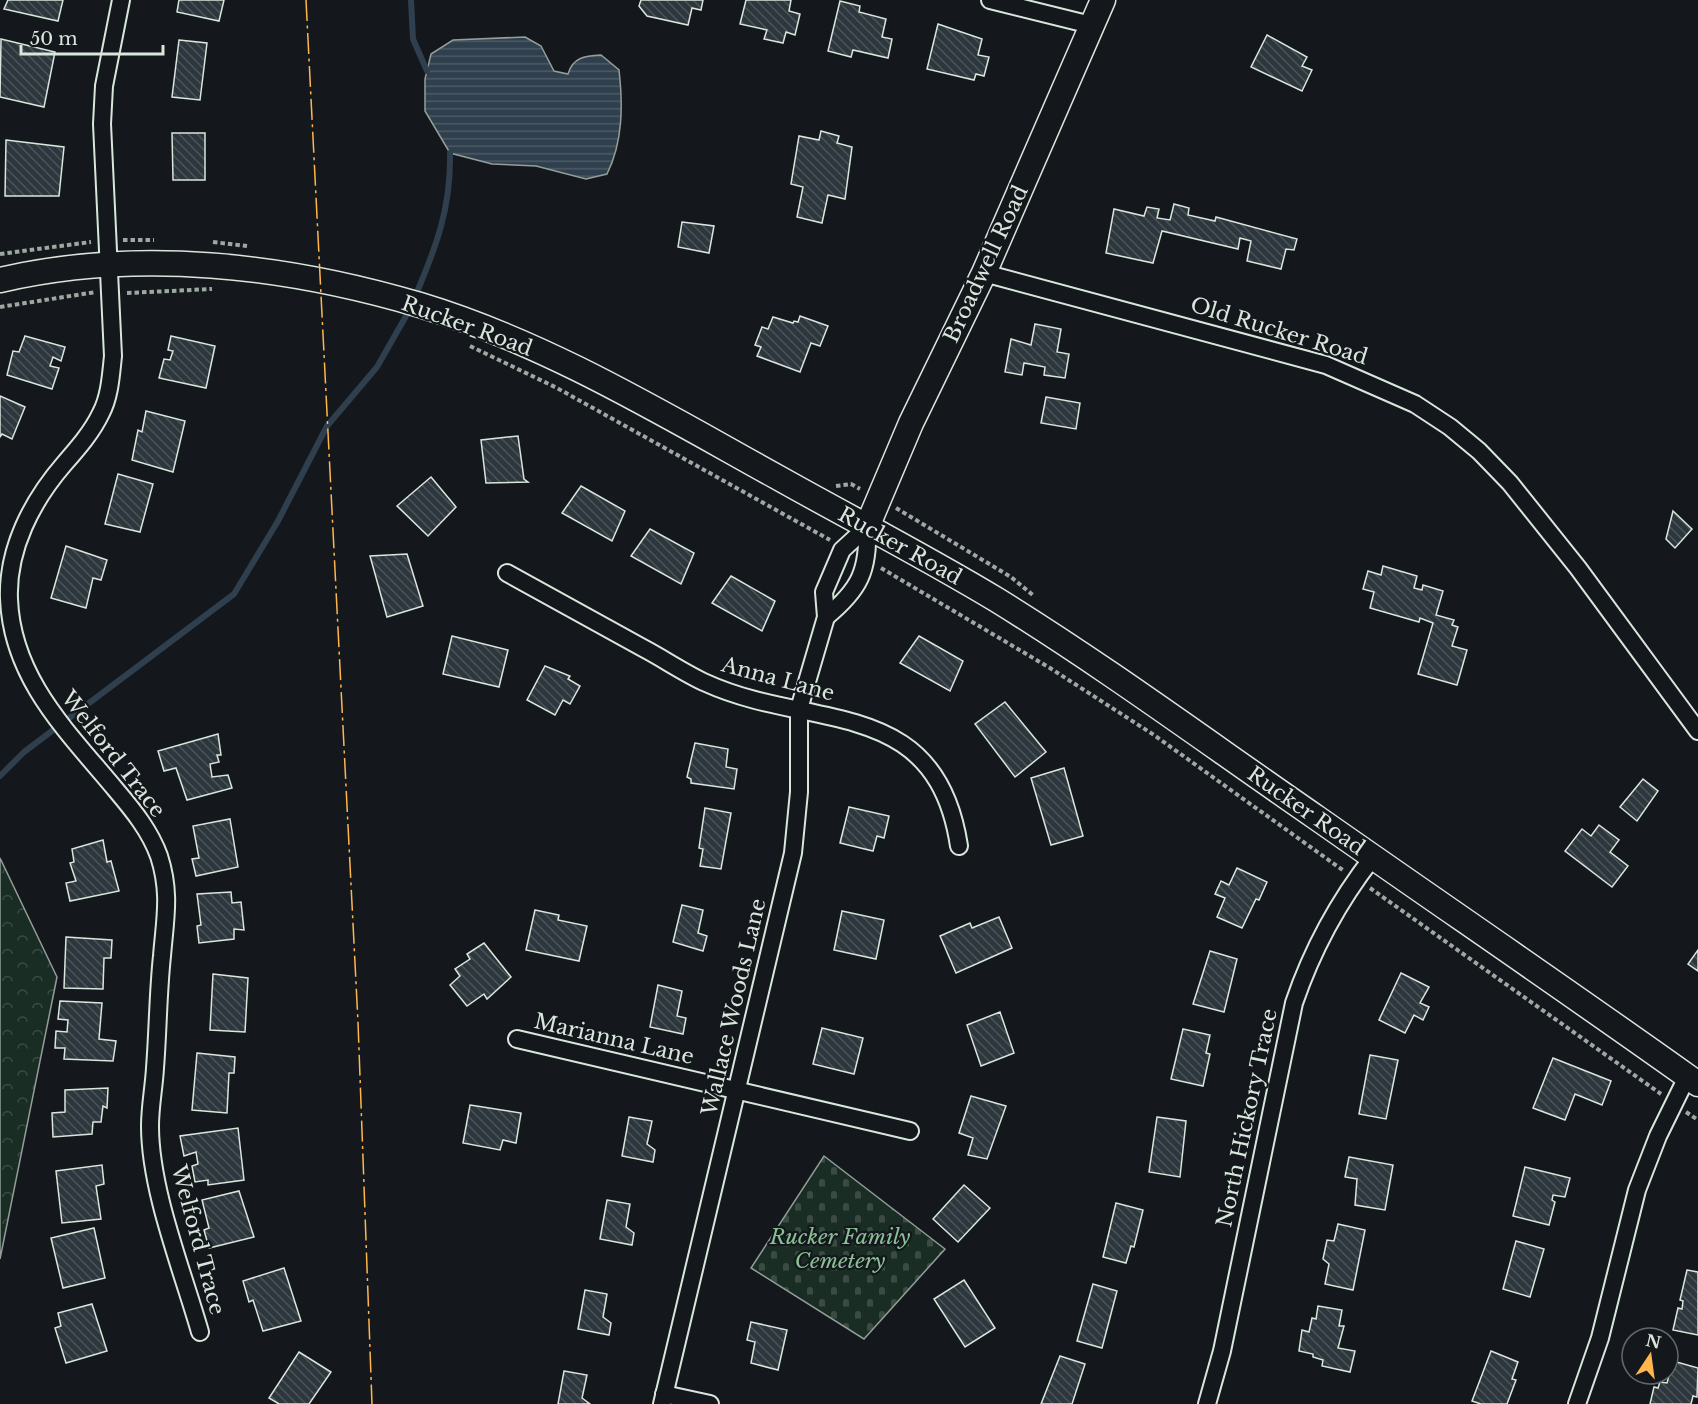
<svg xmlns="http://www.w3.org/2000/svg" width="1698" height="1404" font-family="'Libre Baskerville',serif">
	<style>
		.forest { fill: url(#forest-crowns); stroke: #939e99; stroke-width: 1.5 }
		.cemetery { fill: url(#cemetery-stones); stroke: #939e99; stroke-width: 1.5 }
		.water { fill: url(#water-rules); stroke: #939e99; stroke-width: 1.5 }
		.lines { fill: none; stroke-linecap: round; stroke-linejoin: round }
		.stream { stroke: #2f3f4d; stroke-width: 6 }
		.building { fill: url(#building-back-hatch); stroke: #d8e6dc; stroke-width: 1.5 }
		.street-casing { stroke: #d8e6dc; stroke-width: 20 }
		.secondary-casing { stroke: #d8e6dc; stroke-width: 27 }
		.path { stroke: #9da8a2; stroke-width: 4; stroke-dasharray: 4.5 3; stroke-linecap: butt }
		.street { stroke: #14181c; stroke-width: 16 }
		.secondary { stroke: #14181c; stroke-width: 24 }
		.power { stroke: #ffb74d; stroke-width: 1.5; stroke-dasharray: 21 4.5 3 4.5; stroke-linecap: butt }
		.labels { text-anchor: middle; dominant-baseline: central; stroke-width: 4.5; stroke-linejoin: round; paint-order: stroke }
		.street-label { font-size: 21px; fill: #d8e6dc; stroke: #14181c }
		.park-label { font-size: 21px; font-style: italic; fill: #8ac095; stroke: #14181c }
	</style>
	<defs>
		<pattern id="forest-crowns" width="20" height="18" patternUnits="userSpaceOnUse" patternTransform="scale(1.5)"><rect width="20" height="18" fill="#1a2d24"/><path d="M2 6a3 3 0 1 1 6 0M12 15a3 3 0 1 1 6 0" fill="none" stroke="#3b4b43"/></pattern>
		<pattern id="cemetery-stones" width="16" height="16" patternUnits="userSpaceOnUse" patternTransform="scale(1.5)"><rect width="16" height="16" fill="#1a2d24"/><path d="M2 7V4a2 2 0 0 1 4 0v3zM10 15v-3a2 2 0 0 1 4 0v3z" fill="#3b4b43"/></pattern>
		<pattern id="water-rules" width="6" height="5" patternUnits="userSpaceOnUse" patternTransform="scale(1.5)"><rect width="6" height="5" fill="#2f3f4d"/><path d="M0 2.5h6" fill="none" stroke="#4c5b66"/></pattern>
		<pattern id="building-back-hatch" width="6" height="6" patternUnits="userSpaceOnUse" patternTransform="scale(1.5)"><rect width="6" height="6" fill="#2c363c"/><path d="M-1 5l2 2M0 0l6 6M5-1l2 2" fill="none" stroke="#4a5358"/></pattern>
	</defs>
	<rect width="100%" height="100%" fill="#14181c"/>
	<polygon class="forest" points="0,858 57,977 0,1259"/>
	<polygon class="cemetery" points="824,1156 945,1249 864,1339 751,1268"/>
	<path class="water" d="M525,37l16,9 13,25 14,3c5,-17 17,-18 33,-19l18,15c4,35 4,72 -12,104l-21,5 -50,-13 -44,-2 -42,-11 -25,-42v-32l6,-25 22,-14z"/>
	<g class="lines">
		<g class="stream">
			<polyline points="411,0 413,39 427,71"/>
			<path d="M415,297c21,-50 36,-88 35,-144"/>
			<polyline points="0,776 24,752 234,594 278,521 327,426 377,367 410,309"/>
		</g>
	</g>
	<g class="building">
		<polygon points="8,0 63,0 58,21 4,9"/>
		<polygon points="179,0 224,0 219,21 177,12"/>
		<polygon points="641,0 703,0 701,10 692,8 688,25 647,16 639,6"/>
		<polygon points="746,0 791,0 789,11 800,14 795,35 786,32 783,43 764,39 767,30 740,24"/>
		<polygon points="840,1 860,6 859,12 886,19 882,37 892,39 888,58 853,50 851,57 828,51"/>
		<polygon points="938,24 982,39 978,55 989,57 984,76 976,74 974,80 927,69"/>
		<polygon points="1267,35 1307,57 1302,66 1312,70 1302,91 1251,67"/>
		<polygon points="1,39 55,52 44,107 0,97"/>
		<polygon points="179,40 207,43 200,100 172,97"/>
		<polygon points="821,131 839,136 837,143 852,147 845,199 828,195 822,223 797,217 803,187 791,184 799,136 819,140"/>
		<polygon points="172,133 205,133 205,180 173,180"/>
		<polygon points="6,140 64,147 59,196 5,196"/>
		<polygon points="1174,204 1189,208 1188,215 1215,221 1216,217 1297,239 1294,250 1286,249 1281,269 1247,261 1251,241 1240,238 1238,249 1162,231 1153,263 1106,253 1114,209 1144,216 1147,207 1159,209 1157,218 1170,220"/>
		<polygon points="682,222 714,226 709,253 678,247"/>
		<polygon points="800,316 828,326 820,346 811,343 800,372 757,356 761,347 755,345 762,327 768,329 773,317 793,323 794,321 798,322"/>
		<polygon points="1035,324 1061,329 1057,352 1069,354 1065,378 1044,375 1045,367 1024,363 1022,375 1005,372 1011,339 1031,345"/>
		<polygon points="25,336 65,347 61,361 53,357 50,366 59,368 52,389 7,375 13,351 19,352"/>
		<polygon points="171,336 215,346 206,388 159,378 164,359 170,360 173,351 168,350"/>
		<polygon points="0,396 25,407 12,439 2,434 0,437"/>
		<polygon points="1046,397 1080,403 1076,429 1041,423"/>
		<polygon points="146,411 185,421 173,472 132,460 138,430 142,432"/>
		<polygon points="518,436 524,479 528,482 486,483 481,440"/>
		<polygon points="118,474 153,484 140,532 105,524"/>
		<polygon points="431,477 456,507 428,536 397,506"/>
		<polygon points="581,486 625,511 612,541 562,513"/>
		<polygon points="1673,511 1692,529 1675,548 1666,539"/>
		<polygon points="650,529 694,553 681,584 631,556"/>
		<polygon points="66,546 107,560 101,580 93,578 86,608 51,598"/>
		<polygon points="407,554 423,606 387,617 370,556"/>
		<polygon points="1383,566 1417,576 1414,588 1422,590 1423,585 1443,591 1436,615 1454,620 1452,625 1458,627 1452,646 1467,650 1457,685 1418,674 1433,623 1420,618 1419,622 1370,608 1374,592 1363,589 1368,571 1381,575"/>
		<polygon points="731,576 775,601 762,631 712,603"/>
		<polygon points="452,636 508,650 499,687 443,674"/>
		<polygon points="919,636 963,661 950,691 900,663"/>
		<polygon points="545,666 570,676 568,679 580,686 570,704 563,700 555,715 527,700"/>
		<polygon points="1005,702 1046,752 1015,777 975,724"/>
		<polygon points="218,734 221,755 217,755 219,762 210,764 212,777 228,775 232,788 187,800 176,768 164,771 158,751"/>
		<polygon points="695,743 728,749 726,767 737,769 734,789 691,783 691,779 687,777"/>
		<polygon points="1064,768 1083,836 1051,845 1031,778"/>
		<polygon points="1643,779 1658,791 1637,821 1620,807"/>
		<polygon points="849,807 889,816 884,838 877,836 873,851 840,843"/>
		<polygon points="705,808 731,813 721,869 700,866 703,849 699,848"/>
		<polygon points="230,819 238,867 196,876 192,859 199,858 193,826"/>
		<polygon points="1599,825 1619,840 1610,852 1628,866 1612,887 1565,851 1582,829 1591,836"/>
		<polygon points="103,840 107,862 111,861 119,891 70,901 66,883 76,881 70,863 74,862 72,849"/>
		<polygon points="1237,868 1267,882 1259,900 1256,899 1242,928 1217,917 1225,898 1215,894 1221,881 1229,885"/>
		<polygon points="231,892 232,903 241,902 244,930 234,929 234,939 199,943 197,926 201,925 197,894"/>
		<polygon points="682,905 703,910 698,933 707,936 703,951 673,942"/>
		<polygon points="535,910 559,915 558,920 587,926 579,961 526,950"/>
		<polygon points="842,911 884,920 876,959 834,950"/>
		<polygon points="999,917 1012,948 956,973 940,936 970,923 972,928"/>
		<polygon points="66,937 112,940 111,958 104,958 103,989 64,988"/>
		<polygon points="484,943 511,977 487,999 484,994 467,1006 450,985 460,976 455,969 470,959 467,954"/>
		<polygon points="1698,950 1698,971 1688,964"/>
		<polygon points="1210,951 1237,959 1224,1012 1193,1004"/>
		<polygon points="1401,973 1429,987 1420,1003 1429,1007 1423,1020 1414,1015 1405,1033 1379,1020"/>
		<polygon points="213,974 248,978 245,1032 210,1030"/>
		<polygon points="658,985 682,991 677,1016 686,1018 683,1034 650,1027"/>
		<polygon points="60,1001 102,1003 99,1039 116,1041 113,1061 64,1059 65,1048 55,1048 56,1031 67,1032 68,1020 58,1019"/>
		<polygon points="1000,1012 1014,1053 981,1066 967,1025"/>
		<polygon points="822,1028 863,1038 854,1074 813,1064"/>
		<polygon points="1183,1029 1210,1035 1206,1053 1210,1054 1203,1086 1171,1079"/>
		<polygon points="197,1053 235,1057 234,1073 229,1073 227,1113 192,1110"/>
		<polygon points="1370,1055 1398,1060 1386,1119 1359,1114"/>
		<polygon points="1553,1058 1611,1081 1602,1105 1575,1094 1565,1120 1533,1108"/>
		<polygon points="108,1088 107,1108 103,1106 101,1122 93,1122 92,1134 53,1137 52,1113 65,1112 65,1090"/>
		<polygon points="971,1096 1006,1106 987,1159 968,1155 973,1138 959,1133"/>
		<polygon points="470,1105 521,1113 516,1143 503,1140 500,1150 463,1143"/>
		<polygon points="629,1117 652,1121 647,1144 655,1150 653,1162 622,1156"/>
		<polygon points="1157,1117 1186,1121 1180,1177 1149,1172"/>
		<polygon points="238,1128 244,1180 208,1185 208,1180 195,1182 192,1166 198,1164 196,1152 184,1156 180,1136"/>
		<polygon points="1349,1157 1393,1165 1385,1210 1355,1205 1357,1179 1345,1177"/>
		<polygon points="102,1165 104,1184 96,1186 101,1219 62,1223 56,1171"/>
		<polygon points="1525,1167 1570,1178 1565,1197 1553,1195 1552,1200 1555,1202 1549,1225 1513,1216"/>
		<polygon points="964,1185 990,1208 958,1242 933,1219"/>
		<polygon points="239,1191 254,1237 209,1248 204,1230 209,1228 202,1200"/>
		<polygon points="607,1200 630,1204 626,1227 634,1233 632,1245 600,1239"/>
		<polygon points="1116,1203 1143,1210 1134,1247 1131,1246 1126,1263 1103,1257"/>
		<polygon points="1338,1224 1365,1230 1353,1290 1325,1284 1329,1264 1323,1259 1327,1240 1334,1241"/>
		<polygon points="94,1228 105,1278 63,1288 51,1238"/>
		<polygon points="1516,1241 1544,1249 1530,1297 1503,1289"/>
		<polygon points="284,1268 301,1321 263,1331 253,1300 249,1302 243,1281"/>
		<polygon points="1687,1270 1698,1272 1698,1335 1673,1330 1678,1308 1682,1309 1683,1301 1680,1300"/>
		<polygon points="964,1280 995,1328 965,1347 934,1299"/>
		<polygon points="1093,1284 1117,1291 1102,1348 1077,1341"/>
		<polygon points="585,1290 607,1294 603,1317 611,1323 609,1335 578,1329"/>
		<polygon points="92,1304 107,1351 66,1363 55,1328 61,1326 58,1313"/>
		<polygon points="1318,1306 1342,1310 1339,1326 1344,1326 1338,1348 1355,1351 1350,1372 1322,1366 1323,1360 1313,1357 1313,1354 1299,1351 1302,1330 1309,1332 1312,1318 1316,1319"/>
		<polygon points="751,1322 787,1330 778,1370 751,1363 755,1342 747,1340"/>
		<polygon points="1491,1351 1518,1362 1512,1379 1516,1380 1507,1404 1481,1404 1472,1401"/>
		<polygon points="299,1352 331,1372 309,1404 279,1404 269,1398"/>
		<polygon points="1060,1356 1085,1364 1072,1404 1041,1404"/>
		<polygon points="1673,1361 1698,1368 1697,1397 1693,1396 1691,1404 1650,1404 1654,1387 1658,1388 1660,1382 1667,1383"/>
		<polygon points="564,1371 587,1375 582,1398 590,1404 558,1404"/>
	</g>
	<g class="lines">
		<g class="street-casing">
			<g id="street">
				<path d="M121,0l-17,86 -2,38 11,232c-2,18 -3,40 -12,57 -9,19 -23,35 -37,51 -32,37 -57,85 -55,135 3,80 59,133 107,191 17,20 34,41 43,66 12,37 6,63 3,100 -4,37 -4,74 -7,112 -1,19 -5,38 -5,58 0,64 32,143 50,206"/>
				<polyline points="990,0 1091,25"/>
				<polyline points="984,273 1326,365 1415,404 1450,427 1479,451 1510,483 1578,568 1698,731"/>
				<path d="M507,573c45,25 90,50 136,75 21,11 41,25 63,35 105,48 230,11 253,163"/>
				<path d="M826,617c33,-27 43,-46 41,-90"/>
				<polyline points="517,1039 910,1131"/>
				<polyline points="664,1394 710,1404"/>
				<polyline points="662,1404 793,853 799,792 799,709 826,617 824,592 842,550 867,527"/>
				<path d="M1207,1404l15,-53 72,-348c18,-53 44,-101 79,-146"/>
				<polyline points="1577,1404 1600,1338 1637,1190 1658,1136 1687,1077"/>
			</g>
		</g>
		<g class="secondary-casing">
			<g id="secondary">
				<path d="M0,280c138,-32 285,-15 420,25 126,38 243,109 357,172 73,41 149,80 220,123 110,68 214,145 320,218 127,89 255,176 381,266"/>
				<polyline points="867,527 911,423 984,273 1103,0"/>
			</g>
		</g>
		<g class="path">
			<polyline points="123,240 154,240"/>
			<polyline points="213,242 247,246"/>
			<polyline points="0,254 91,242"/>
			<polyline points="127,293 212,289"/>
			<polyline points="0,307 96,292"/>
			<polyline points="470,346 557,388 830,540"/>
			<polyline points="836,486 851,484 860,489"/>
			<polyline points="896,508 1011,577 1034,596"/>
			<polyline points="881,568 1050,668 1154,735 1344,871"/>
			<polyline points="1370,888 1661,1094"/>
			<polyline points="1686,1112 1698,1120"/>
		</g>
		<use href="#street" class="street"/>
		<use href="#secondary" class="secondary"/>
		<polyline class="power" points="306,0 358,1022 372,1404"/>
	</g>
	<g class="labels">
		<g class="street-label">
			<text transform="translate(986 264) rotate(-65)">Broadwell Road</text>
			<text transform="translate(467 326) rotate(20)">Rucker Road</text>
			<text transform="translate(1279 331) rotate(17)">Old Rucker Road</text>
			<text transform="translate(900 546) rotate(29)">Rucker Road</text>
			<text transform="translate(778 679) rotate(15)">Anna Lane</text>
			<text transform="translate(113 754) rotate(52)">Welford Trace</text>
			<text transform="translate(1306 811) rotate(35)">Rucker Road</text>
			<text transform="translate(734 1007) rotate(-77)">Wallace Woods Lane</text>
			<text transform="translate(614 1039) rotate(13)">Marianna Lane</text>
			<text transform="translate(1247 1118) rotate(-78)">North Hickory Trace</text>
			<text transform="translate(198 1240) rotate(75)">Welford Trace</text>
		</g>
		<g class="park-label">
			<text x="840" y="1237">Rucker Family<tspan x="840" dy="24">Cemetery</tspan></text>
		</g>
	</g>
	<g transform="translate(1650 1356) rotate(13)"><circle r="28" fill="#14181c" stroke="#626a69" stroke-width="1.5"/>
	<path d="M0-4.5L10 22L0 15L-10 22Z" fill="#ffb74d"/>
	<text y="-9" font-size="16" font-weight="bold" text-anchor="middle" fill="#d8e6dc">N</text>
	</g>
	<path d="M21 45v9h142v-9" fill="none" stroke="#d8e6dc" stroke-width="3"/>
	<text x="30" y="45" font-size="18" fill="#d8e6dc" stroke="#14181c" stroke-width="4.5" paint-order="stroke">50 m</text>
</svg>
